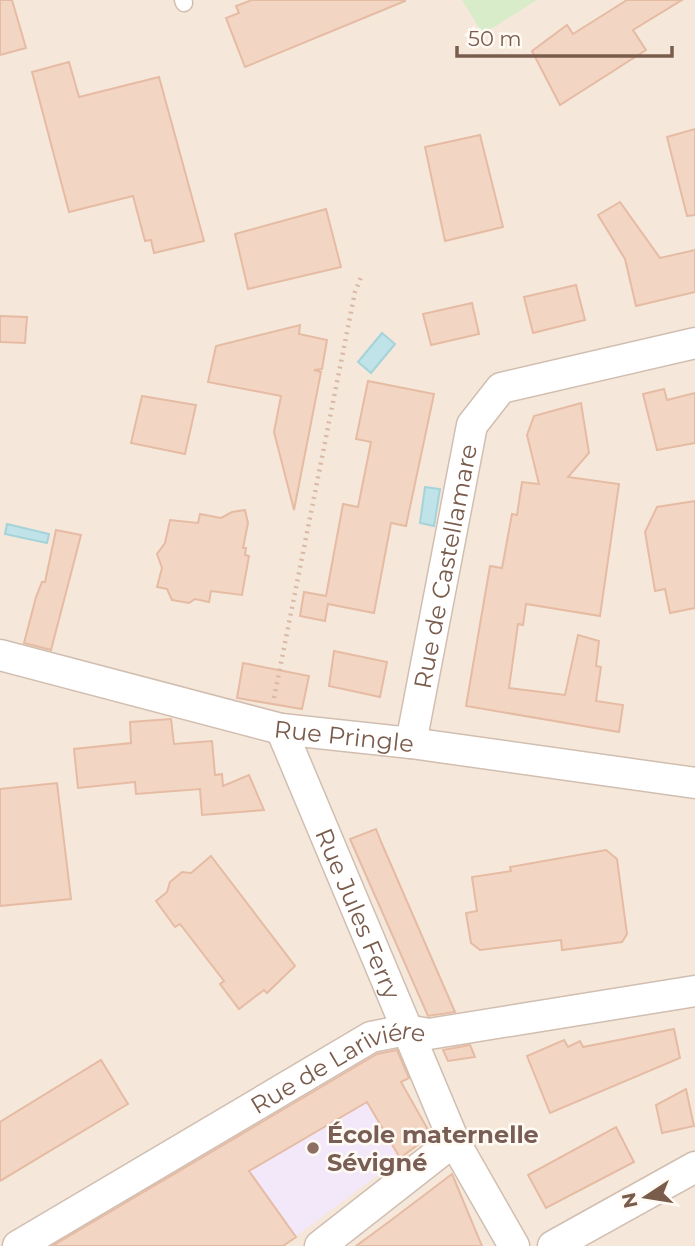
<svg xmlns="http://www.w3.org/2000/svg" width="695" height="1246" font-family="Montserrat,sans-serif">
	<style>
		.residential { fill: #f5e8da }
		.education { fill: #f3e8fa }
		.green { fill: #d8ecc9 }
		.water { fill: #bfe3e8; stroke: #a5d3da; stroke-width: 2 }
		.building { fill: #f3d5c3; stroke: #e6bba3; stroke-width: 2 }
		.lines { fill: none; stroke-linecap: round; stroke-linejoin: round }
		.service-casing { stroke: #d1beb0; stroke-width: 19 }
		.minor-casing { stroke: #d1beb0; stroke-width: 33 }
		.path { stroke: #d9b8a5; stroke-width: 4.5; stroke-dasharray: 2 5; stroke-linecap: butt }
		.service { stroke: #fff; stroke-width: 16 }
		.minor { stroke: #fff; stroke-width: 30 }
		.education-dot { fill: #8d6e63; stroke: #fffaf3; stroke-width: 2.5 }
		.labels { text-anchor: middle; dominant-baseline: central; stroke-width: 5; stroke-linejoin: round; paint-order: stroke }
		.street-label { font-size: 24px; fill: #7a5c4d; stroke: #fffaf3 }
		.education-label { font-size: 24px; font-weight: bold; fill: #785e54; stroke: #fffaf3; text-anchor: start }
	</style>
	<rect width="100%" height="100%" fill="#fdf6ec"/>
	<rect class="residential" x="0" y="0" width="695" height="1246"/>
	<polygon class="education" points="383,1046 397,1050 410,1078 401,1083 427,1138 283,1246 253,1246 190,1161"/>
	<polygon class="green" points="462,0 537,0 483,34"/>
	<g class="water">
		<polygon points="382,333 395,344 371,373 358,362"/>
		<polygon points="425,487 440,489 434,526 420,523"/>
		<polygon points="7,524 49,534 47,543 5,534"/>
	</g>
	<g class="building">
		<polygon points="0,0 12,0 26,48 0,55"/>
		<polygon points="252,0 405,0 405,1 245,67 226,18 239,13 236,6"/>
		<polygon points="627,0 682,0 633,30 646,50 560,105 532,51 567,25 573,34"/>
		<polygon points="69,62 79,97 159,77 204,241 154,253 151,240 145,241 133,196 69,212 32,72"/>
		<polygon points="695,129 695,215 687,216 667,137"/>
		<polygon points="480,135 503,227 445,241 425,147"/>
		<polygon points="620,202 660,258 695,250 695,292 636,306 625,259 598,215"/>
		<polygon points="326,209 341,267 248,289 235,234"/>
		<polygon points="576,285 585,320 533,333 524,297"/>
		<polygon points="472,303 479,334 431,345 423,314"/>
		<polygon points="0,316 27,317 25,343 0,342"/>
		<polygon points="300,325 299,334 327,340 322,369 314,370 321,372 294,510 274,432 281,396 208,382 216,346"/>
		<polygon points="368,381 434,394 406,526 391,523 374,613 328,604 325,621 300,616 304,592 326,596 343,504 358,507 371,442 356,439"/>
		<polygon points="664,389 667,400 695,393 695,443 657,450 643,394"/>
		<polygon points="142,396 196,405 185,454 131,443"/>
		<polygon points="581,403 589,453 568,477 619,484 600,616 526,604 523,625 518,624 509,688 565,695 578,635 599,641 596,666 601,667 596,701 623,705 619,732 466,706 490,566 502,568 512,514 517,515 522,482 539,484 527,435 534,416"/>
		<polygon points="695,501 695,608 670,613 665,589 655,591 645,532 657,507"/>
		<polygon points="245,510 248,523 243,548 246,548 245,555 249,556 242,595 211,591 209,602 195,599 189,603 172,600 167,589 157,587 162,568 157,554 165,543 170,520 198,523 200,514 221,518 232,512"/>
		<polygon points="56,530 81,535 51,650 24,643 36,597 42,582 45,582"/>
		<polygon points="334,651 387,662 380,697 329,686"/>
		<polygon points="243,663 309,676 302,709 237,698"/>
		<polygon points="171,719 174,744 212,741 215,775 222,774 223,786 249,775 264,810 202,815 200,789 136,794 135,782 78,788 74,749 131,743 130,722"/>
		<polygon points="57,783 71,899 0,906 0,789"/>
		<polygon points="376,829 382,844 455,1012 428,1016 350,839"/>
		<polygon points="606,850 617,859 627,934 622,942 562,950 561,940 480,950 471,943 466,913 477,911 472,877 511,871 510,867"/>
		<polygon points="211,856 295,966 267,993 264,990 239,1009 220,984 224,981 180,924 175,927 156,901 167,892 170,882 182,872 191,873"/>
		<polygon points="674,1029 680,1058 550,1113 527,1056 564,1040 568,1047 580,1041 583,1047"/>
		<polygon points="470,1045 475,1057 448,1061 443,1050"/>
		<polygon points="397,1050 409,1078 401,1082 431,1135 400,1158 367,1102 249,1171 296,1237 283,1246 52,1246 377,1054"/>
		<polygon points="101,1060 128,1104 0,1181 0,1122"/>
		<polygon points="686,1089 694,1126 662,1133 656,1105"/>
		<polygon points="616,1127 634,1162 546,1208 528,1175"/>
		<polygon points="452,1174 482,1246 356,1246 390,1221"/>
	</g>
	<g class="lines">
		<g class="service-casing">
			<polyline id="service" points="183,0 184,3"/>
		</g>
		<g class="minor-casing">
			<g id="minor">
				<path id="s1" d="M0,655l281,74 130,14 284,40"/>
				<path id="s2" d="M281,729l173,412 60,105"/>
				<path id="s3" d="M411,743l61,-318 29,-37 194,-45"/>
				<path id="s4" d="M18,1246l353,-209 35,-7 23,4 266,-43"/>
				<polyline points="320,1246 454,1141"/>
				<polyline points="553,1246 695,1167"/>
			</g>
		</g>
		<polyline class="path" points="274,698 355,292 361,277"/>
		<use href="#service" class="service"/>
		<use href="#minor" class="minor"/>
	</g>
	<circle class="education-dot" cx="313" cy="1148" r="7"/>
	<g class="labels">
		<g class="street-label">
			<text stroke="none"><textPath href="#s3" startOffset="180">Rue de Castellamare</textPath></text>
			<text stroke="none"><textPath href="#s1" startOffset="354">Rue Pringle</textPath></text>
			<text stroke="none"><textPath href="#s2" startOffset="200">Rue Jules Ferry</textPath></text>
			<text stroke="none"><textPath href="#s4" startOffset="369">Rue de Lariviére</textPath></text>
		</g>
		<g class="education-label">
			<text x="327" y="1134">École maternelle<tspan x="327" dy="28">Sévigné</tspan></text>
		</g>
	</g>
	<g transform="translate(646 1197) rotate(258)" stroke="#fffaf3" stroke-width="5" paint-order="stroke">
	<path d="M0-5L12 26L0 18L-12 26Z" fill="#7a5c4d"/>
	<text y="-10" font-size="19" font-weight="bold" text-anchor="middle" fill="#7a5c4d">N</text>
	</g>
	<path d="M457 46v10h215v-10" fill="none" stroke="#7a5c4d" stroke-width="3.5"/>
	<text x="468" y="46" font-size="21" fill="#7a5c4d" stroke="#fffaf3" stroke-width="5" paint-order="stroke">50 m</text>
</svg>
